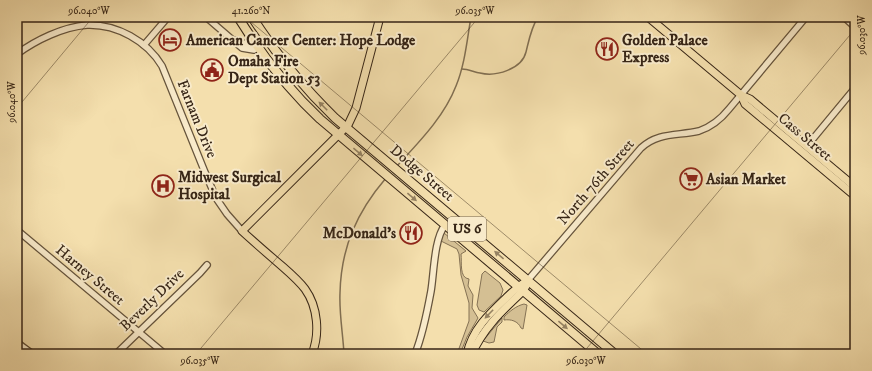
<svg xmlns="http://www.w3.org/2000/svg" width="872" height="371" font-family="'IM FELL DW Pica',serif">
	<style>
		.green { fill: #d4bf93; stroke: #857254 }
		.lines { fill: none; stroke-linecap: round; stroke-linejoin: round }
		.stream { stroke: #816f52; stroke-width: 1.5 }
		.minor-casing { stroke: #66543c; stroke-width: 8 }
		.major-casing { stroke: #362516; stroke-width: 9 }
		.highway-casing { stroke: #362516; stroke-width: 10 }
		.minor { stroke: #f8eaca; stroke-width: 5.5 }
		.major { stroke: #f4dfad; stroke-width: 7 }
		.highway { stroke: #f4dfad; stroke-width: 8 }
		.oneway { fill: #958262 }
		.ticks { fill: none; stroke: #362516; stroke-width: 1; stroke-opacity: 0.45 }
		.labels { text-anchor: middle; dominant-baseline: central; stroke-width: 4; stroke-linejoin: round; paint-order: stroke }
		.shield { fill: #f8eaca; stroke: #70604c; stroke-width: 1 }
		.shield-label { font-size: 14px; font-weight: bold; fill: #362516 }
		.poi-label { font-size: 15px; font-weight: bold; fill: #362516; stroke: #f8eaca; text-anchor: start }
		.street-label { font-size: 15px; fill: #362516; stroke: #f8eaca }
		.neatline { fill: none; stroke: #362516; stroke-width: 1.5 }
		.ticks-label { font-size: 10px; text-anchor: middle; fill: #362516 }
	</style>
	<rect width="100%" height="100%" fill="#f4dfad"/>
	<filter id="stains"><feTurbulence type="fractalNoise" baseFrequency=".005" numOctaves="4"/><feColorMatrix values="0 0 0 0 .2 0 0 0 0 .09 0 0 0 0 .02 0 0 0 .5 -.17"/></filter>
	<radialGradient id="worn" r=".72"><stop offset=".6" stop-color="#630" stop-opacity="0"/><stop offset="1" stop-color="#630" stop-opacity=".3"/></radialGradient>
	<g class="green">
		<path d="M444,233l22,18 -5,3c1,8 -2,24 8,25l-1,7 5,9 -1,13 6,10 -11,19 -7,17h-3l12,-33v-18l-8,-28 -2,-21 -2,-5 -16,-8 1,-6z"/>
		<polygon points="485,271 500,283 503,290 501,296 484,312 479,310 477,305 482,274"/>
		<path d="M524,304l3,1 -4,24 -2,-1c-3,-7 -10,-9 -17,-8v-3c6,-6 12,-11 20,-13z"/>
		<polygon points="502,318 502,322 497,327 494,342 489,343 483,341"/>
	</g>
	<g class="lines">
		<g class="stream">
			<path d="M720,17c8,4 14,5 22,0"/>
			<path d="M462,69c6,0 12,3 18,4 16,4 42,-4 46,-21 3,-12 5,-24 12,-35"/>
			<path d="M397,166c22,-24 47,-49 59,-80 9,-22 11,-46 15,-69"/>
			<path d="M344,354c-1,-20 -5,-41 -4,-61 1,-46 17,-81 46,-115"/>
		</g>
		<g class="minor-casing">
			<g id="minor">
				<polyline points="206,17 242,48 254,50 268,40"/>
				<polyline points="844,17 855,27"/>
				<polyline points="235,40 246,44 258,47"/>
				<polyline points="144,45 168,17"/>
				<path d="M17,54c19,-14 46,-27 70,-29 30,-1 60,16 75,41l42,104 12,28 11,16 15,17"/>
				<polyline points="807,146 855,88"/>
				<polyline points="17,230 165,354"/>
				<path d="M528,280l113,-132c17,-16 37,-12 58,-17 12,-4 22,-12 30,-22l77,-92"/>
				<polyline points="17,343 33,354"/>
				<polyline points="116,354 200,273 207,265"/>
				<path d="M415,354c8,-20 12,-41 16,-63 3,-18 3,-52 14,-66"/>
			</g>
		</g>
		<g class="major-casing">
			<g id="major">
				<polyline points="648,17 741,95 750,99 855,187"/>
				<polyline points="741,95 745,104 855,196"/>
				<path d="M312,354c8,-20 6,-47 -7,-65 -6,-8 -14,-15 -22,-22 -14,-12 -28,-24 -41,-36l106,-106 8,-17 24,-91"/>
				<path d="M467,354c5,-24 22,-40 39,-56 7,-7 14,-13 22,-18"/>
				<path d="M472,354c11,-26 31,-44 51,-63l3,-5"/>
			</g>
		</g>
		<g class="highway-casing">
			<g id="highway">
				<path d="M238,17c23,37 50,72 82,102l278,235"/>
				<path d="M252,17c24,37 51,70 83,101l280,236"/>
			</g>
		</g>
		<use href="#minor" class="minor"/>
		<use href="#major" class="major"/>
		<use href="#highway" class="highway"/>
	</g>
	<defs><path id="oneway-solid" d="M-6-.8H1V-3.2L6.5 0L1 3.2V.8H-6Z"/></defs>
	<g class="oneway">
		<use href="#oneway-solid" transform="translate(323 106) rotate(-135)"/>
		<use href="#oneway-solid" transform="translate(358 152) rotate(40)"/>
		<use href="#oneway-solid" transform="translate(412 197) rotate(40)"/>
		<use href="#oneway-solid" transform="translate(499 255) rotate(-140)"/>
		<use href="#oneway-solid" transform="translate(489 314) rotate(134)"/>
		<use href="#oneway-solid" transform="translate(563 325) rotate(40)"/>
	</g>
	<path class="ticks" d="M245,17l402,337M17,108l76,-91M17,337l20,17M196,354l283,-337M582,354l273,-325"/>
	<defs>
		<g id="hotel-ring" transform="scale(1.15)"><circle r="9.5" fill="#f8eaca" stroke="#8f2418" stroke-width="1.5"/><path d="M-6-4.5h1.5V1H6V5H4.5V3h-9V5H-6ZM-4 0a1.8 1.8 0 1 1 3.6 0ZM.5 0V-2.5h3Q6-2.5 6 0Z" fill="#8f2418"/></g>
		<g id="restaurant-ring" transform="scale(1.15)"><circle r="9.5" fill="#f8eaca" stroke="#8f2418" stroke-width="1.5"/><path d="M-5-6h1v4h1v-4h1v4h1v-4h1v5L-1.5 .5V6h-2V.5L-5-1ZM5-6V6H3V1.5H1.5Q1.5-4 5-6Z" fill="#8f2418"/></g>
		<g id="civic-ring" transform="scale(1.15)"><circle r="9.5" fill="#f8eaca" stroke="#8f2418" stroke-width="1.5"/><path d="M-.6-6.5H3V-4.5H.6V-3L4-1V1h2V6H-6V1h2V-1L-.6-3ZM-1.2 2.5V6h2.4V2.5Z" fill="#8f2418"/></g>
		<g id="supermarket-ring" transform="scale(1.15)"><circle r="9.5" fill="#f8eaca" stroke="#8f2418" stroke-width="1.5"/><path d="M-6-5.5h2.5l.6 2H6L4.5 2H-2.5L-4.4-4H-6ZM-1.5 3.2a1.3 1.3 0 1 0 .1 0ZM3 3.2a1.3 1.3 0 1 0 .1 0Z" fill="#8f2418"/></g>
		<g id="hospital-ring" transform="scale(1.15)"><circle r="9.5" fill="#f8eaca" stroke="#8f2418" stroke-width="1.5"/><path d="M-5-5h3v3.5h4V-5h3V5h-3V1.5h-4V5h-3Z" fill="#8f2418"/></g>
	</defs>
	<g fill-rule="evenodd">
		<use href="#hotel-ring" x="170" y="40"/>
		<use href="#restaurant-ring" x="607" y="49"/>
		<use href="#civic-ring" x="212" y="70"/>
		<use href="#supermarket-ring" x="691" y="179"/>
		<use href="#hospital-ring" x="163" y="186"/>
		<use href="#restaurant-ring" x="411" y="233"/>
	</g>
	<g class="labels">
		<rect class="shield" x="448" y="217" width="38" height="24" rx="3"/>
		<g class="shield-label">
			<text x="467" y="229">US 6</text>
		</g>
		<g class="poi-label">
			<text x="186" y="40">American Cancer Center: Hope Lodge</text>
			<text x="622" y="40">Golden Palace<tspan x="622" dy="17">Express</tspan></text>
			<text x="228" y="61">Omaha Fire<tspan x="228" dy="17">Dept Station 53</tspan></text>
			<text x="178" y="177">Midwest Surgical<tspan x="178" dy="17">Hospital</tspan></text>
			<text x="706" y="179">Asian Market</text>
			<text x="396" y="233" text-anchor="end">McDonald's</text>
		</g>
		<g class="street-label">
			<text transform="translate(197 119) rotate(68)">Farnam Drive</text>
			<text transform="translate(805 137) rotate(40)">Cass Street</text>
			<text transform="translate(422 173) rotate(40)">Dodge Street</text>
			<text transform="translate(596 182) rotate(-49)">North 76th Street</text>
			<text transform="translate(90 275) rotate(40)">Harney Street</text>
			<text transform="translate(152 300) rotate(-44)">Beverly Drive</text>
		</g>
	</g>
	<rect width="872" height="371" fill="none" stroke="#f4dfad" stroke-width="44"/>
	<rect x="22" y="22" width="828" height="327" class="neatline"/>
	<g class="ticks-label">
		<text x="89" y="14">96.040°W</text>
		<text x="251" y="14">41.260°N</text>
		<text x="475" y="14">96.035°W</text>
		<text transform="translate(861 35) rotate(-90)" y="4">96.030°W</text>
		<text transform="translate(11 102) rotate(-90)" y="4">96.040°W</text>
		<text x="200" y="364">96.035°W</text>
		<text x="586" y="364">96.030°W</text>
	</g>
	<rect width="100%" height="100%" filter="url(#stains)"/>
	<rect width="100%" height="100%" fill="url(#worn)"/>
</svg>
